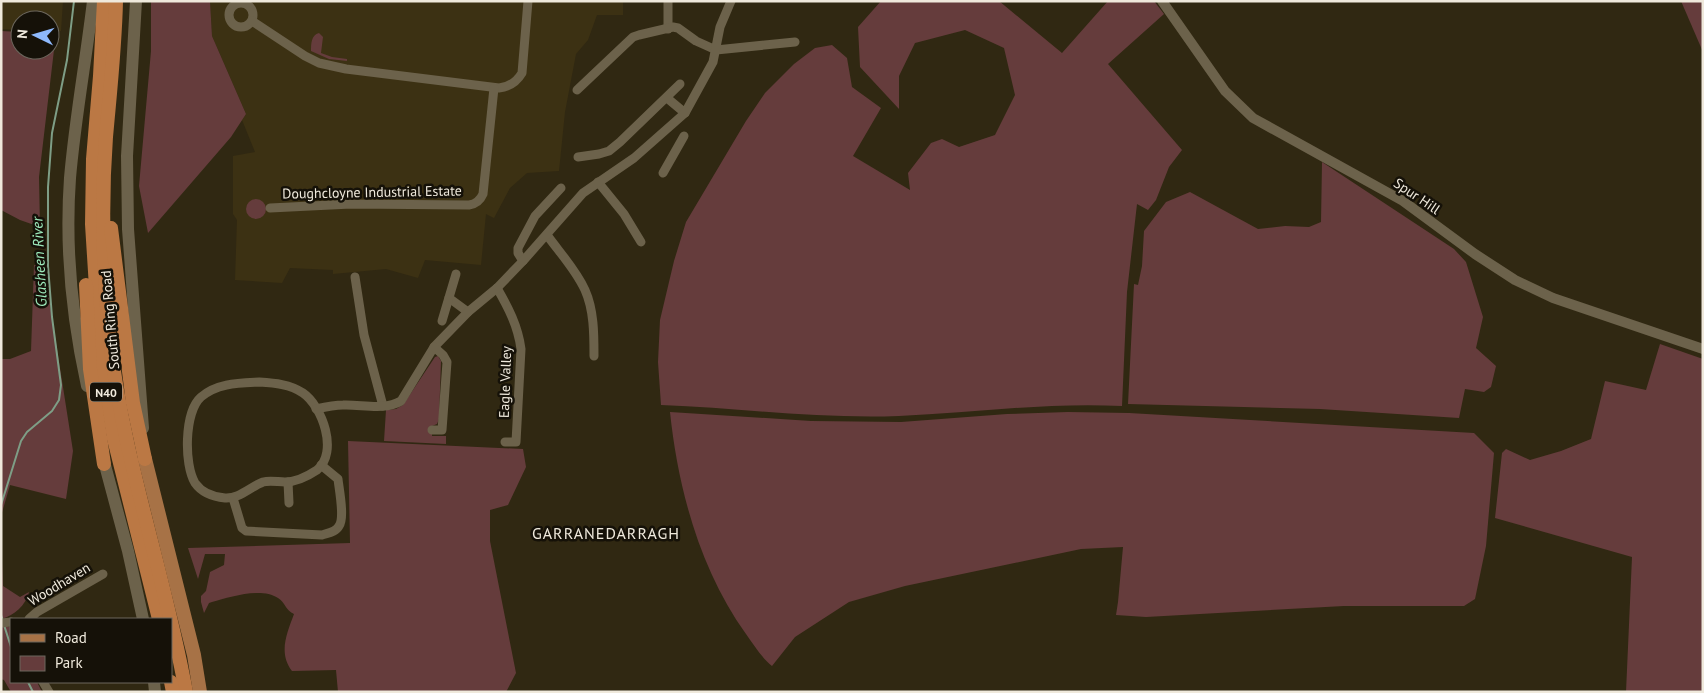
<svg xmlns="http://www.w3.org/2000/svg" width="1704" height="693" font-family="'PT Sans',sans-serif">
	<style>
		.built { fill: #3c3113 }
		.green { fill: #653c3c }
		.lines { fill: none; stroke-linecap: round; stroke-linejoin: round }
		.stream { stroke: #7e9e86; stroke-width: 2 }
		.minor { stroke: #6c624b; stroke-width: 9 }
		.tertiary { stroke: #6c624b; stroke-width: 10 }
		.secondary { stroke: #6c624b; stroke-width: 12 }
		.primary { stroke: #a77246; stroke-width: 14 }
		.trunk { stroke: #bb7844; stroke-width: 14 }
		.labels { text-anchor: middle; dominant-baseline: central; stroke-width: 5; stroke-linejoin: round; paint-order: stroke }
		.shield { fill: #151108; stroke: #aea89c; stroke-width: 1 }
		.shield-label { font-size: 12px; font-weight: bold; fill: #efe9dc }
		.street-label { font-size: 14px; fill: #efe9dc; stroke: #151108 }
		.water-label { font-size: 15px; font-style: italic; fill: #9ce9ba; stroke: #151108 }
		.quarter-label { font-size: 16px; letter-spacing: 1px; fill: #efe9dc; stroke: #151108 }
	</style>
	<rect width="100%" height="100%" fill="#302812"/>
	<g class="built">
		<polygon points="1,1 63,1 61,31 50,31 50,20 20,20 20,30 1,29"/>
		<polygon points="210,1 623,1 623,15 597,15 588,40 576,54 565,112 559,171 527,173 510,188 494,218 486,214 481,265 425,260 418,278 386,269 333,274 333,270 290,268 282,283 235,280 237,220 233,214 233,156 255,152 242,120 246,114 212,36"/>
	</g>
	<g class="green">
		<polygon points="151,1 210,1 212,36 246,114 231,137 148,233 139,186 151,51"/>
		<path d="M881,1h118l63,52 46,-52h46l10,13 -56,50 74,86 -13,17 -13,33 -8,10 -11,-6 -10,88 -5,114c-75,-4 -149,7 -223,10 -80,3 -159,-8 -238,-11l-3,-43 2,-42 14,-59 12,-39 60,-101 19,-28 29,-29 21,-16 17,-3 15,13 5,29 29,21 -28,48 57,34 -2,-17 23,-30 11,-4 17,8 36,-12 20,-40 -11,-47 -39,-18 -50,13 -16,33v33l-39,-42 -2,-40z"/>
		<polygon points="1681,1 1703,1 1703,52"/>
		<polygon points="1,31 20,32 20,50 50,50 50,33 56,33 39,177 40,227 20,220 1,210"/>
		<path d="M319,33l4,4 -2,16 11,4 15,2v2l-18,-2 -18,-8c0,-7 0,-16 8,-18z"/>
		<polygon points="1322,162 1454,249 1466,262 1483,317 1476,348 1496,366 1491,387 1484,392 1465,389 1459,418 1320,409 1128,404 1134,284 1138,285 1142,266 1144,231 1166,202 1190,192 1258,229 1285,226 1309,227 1321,222"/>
		<circle cx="256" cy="209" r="10"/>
		<polygon points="34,265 44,266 73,451 66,499 10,485 1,516 1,359 10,359 31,351"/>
		<polygon points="1660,344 1703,359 1703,692 1626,692 1632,557 1495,518 1502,453 1506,449 1530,460 1561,451 1591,439 1605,381 1646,390"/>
		<polygon points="438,356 441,361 439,419 437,424 432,426 432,436 446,436 446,444 384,441 386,410 396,409 403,405 435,357"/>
		<path d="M670,412l141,9 90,1 106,-8 61,-2 61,1 345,20 20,20 -8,93 -11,53 -11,7h-120l-198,11 -30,-2 2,-13 5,-55 -42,2 -176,37 -56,16 -54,35 -23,29c-11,-9 -18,-21 -26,-32 -46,-64 -68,-145 -76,-222z"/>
		<path d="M348,441l175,8 3,18 -18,38 -18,5v31l26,132 -10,19h-168l-2,-22 -44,1c-14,-18 -5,-38 2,-57 -8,-3 -9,-12 -16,-16 -17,-11 -48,-1 -66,4l-3,1 -5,10 -3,-11v-6l5,-5 4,-19 14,-7 1,-11h-20l-7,25 -10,-31 162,-5z"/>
		<path d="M1,538l2,48 17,11 9,-5c-3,13 -15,24 -28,27z"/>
		<polygon points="1,627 11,627 11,682 37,682 42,692 11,692 4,680 1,679"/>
	</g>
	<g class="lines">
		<g class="stream">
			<polyline points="1,505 21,441 27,432 52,411 59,400 61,385 52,317 48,266 48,187 52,133 67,60 74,1"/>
			<polyline points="1,615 3,621"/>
			<polyline points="4,625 11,647"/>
			<polyline points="28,682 33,692"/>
		</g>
		<g class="minor">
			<polyline points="668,1 668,29"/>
			<circle cx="241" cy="15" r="12"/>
			<path d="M252,21l53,35 14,7 27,6 153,19c10,-1 17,-5 23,-15l6,-72"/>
			<polyline points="577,90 633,37 639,35 673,27 678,28 696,41 716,50 795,42"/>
			<polyline points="667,98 685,113"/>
			<polyline points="578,157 599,154 609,151 620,142 680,84"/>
			<polyline points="663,173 684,136"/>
			<polyline points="598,182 624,214 641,242"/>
			<path d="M270,208l81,-4 118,1c7,-1 11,-4 14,-11l11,-106"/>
			<path d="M547,235c13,18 29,35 38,55 9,20 9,44 9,66"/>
			<polyline points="523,261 518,253 518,248 535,216 561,188"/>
			<polyline points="355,277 364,335 383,406"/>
			<path d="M497,288c11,19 21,38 24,61l-5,93h-11"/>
			<polyline points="449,298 468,312"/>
			<polyline points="442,321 456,274"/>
			<path d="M259,382c15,1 31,2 44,11 19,13 36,59 14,77 -9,6 -21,12 -32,12 -7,0 -15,-2 -22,0 -13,5 -24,17 -38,16 -11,-1 -23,-5 -30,-15 -11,-18 -11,-71 6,-86 16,-14 38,-14 58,-15z"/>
			<path d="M316,409c9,-2 18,-4 27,-4 18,-1 41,6 58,-4l33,-54 34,-35 29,-24 26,-27 60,-68 51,-35 51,-45 28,-51 7,-35 11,-26"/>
			<polyline points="432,430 442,430 447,362 443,355 434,347"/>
			<polyline points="288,482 289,503"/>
			<path d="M233,498l9,30 4,3 76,4c6,-2 14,-3 17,-9 6,-8 0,-37 -1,-47l-17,-14"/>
			<polyline points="29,619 37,612 103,574"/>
			<polyline points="1,623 11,622"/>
			<polyline points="43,682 49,692"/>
		</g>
		<polyline class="tertiary" points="1162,1 1225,91 1253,118 1403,201 1475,254 1515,280 1553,298 1703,349"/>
		<g class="secondary">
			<polyline points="136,1 127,156 128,229 143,428"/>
			<path d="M87,386c-15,-68 -22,-138 -17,-208 5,-59 16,-118 23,-177"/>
			<polyline points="102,454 128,551 143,619"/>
			<polyline points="154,682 155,692"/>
		</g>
		<polyline class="primary" points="145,459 194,655 200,692"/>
		<g class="trunk">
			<polyline points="104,1 100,76 93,159 92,224 100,351 114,439 159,619"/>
			<path d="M116,1c-1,46 -6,91 -10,136 -5,68 -3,136 4,204 13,119 55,233 76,351"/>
			<polyline points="111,228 133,403 145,459"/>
			<polyline points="86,285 90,369 104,464"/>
			<polyline points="171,682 173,692"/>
		</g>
	</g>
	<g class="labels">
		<rect class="shield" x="90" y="382.5" width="32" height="19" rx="4"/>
		<g class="shield-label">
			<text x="106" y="392">N40</text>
		</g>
		<g class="street-label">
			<text transform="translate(372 192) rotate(-1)">Doughcloyne Industrial Estate</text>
			<text transform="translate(1417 196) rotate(34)">Spur Hill</text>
			<text transform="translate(110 320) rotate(-95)">South Ring Road</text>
			<text transform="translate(505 382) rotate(-88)">Eagle Valley</text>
			<text transform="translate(59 584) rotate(-31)">Woodhaven</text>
		</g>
		<g class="water-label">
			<text transform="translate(39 262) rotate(-93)">Glasheen River</text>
		</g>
		<g class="quarter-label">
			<text x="606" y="533">GARRANEDARRAGH</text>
		</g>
	</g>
	<rect width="1704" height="693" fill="none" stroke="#efe9dc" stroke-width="5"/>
	<rect x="10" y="618" width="162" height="65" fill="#151108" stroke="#6c675d"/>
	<rect x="20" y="634" width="25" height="8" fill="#a77246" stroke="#6c675d"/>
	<text x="55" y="643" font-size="15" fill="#efe9dc">Road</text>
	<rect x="20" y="656" width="25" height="15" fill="#653c3c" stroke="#6c675d"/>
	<text x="55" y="668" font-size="15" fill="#efe9dc">Park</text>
	<g transform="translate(35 35) rotate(275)"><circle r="24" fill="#151108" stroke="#6c675d"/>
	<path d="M0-4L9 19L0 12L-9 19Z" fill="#8eb9fc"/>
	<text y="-8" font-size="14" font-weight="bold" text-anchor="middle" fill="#efe9dc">N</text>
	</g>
</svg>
